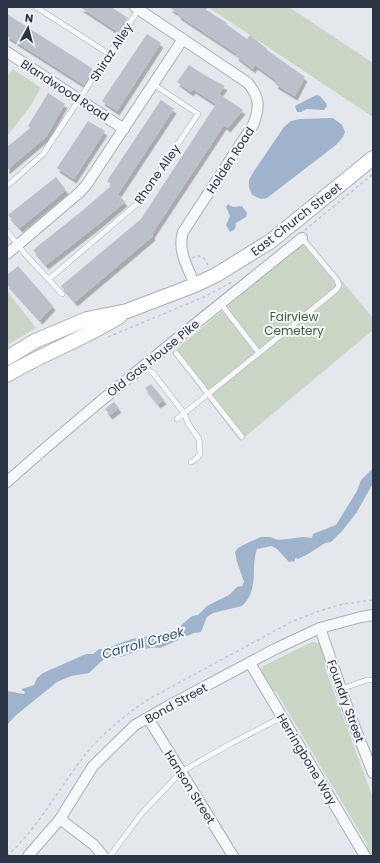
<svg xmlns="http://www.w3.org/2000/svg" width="380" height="863" font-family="Poppins,sans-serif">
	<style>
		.green { fill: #c9d6c5 }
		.water { fill: #9fb4cc }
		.building { fill: #bbc0ca; filter: url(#shadow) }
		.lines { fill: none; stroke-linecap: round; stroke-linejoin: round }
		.lane-casing { stroke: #a9aeb7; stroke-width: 6 }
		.street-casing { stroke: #a9aeb7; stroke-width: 12 }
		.secondary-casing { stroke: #a9aeb7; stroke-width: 16 }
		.path { stroke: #c2c5cb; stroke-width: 1.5; stroke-dasharray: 3 3; stroke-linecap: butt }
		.lane { stroke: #f7f8fa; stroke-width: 5 }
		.street { stroke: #f7f8fa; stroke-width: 10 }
		.secondary { stroke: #fff; stroke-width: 14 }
		.labels { text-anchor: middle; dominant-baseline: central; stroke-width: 4; stroke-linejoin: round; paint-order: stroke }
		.street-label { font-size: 12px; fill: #2b3445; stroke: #f4f6f9 }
		.park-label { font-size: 12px; fill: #3f6138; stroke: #f4f6f9 }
		.water-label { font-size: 13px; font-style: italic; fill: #34527a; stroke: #f4f6f9 }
	</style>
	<defs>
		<filter id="shadow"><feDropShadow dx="2.5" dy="4.5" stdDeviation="0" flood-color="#0004"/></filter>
	</defs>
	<rect width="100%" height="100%" fill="#e4e7ec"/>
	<g class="green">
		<polygon points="208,7 289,7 373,63 373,117"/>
		<polygon points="13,69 41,88 29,108 7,136 7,77"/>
		<polygon points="307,239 373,318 373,330 240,441 172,353"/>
		<polygon points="7,291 36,328 7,345"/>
		<polygon points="312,642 320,643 326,659 325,668 373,798 373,856 370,856 367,850 367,844 277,693 270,688 261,673 263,666"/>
	</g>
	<g class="water">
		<polygon points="316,95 320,96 326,103 327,106 324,110 307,109 302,111 302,112 297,112 295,106"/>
		<polygon points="333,118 342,125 345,132 343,137 336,145 267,198 261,199 252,195 249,187 249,180 254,171 284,127 291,121 300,119"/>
		<path d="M228,204c6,5 8,2 14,2l5,7 -1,4 -10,6 -1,6 -5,3 -4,-7 4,-9 -4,-9z"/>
		<path d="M373,468v15l-16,29 -14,18 -12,12 -6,1 -17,11 -10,5 -3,-1v3l-6,1 -12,-13 -5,-3 -15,3c-7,20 3,40 -15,57l-29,7 -6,4 -6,15 -7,1 -34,15c-20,-3 -33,13 -54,9l-17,16 -18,3 -14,6 -42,34 -8,9v-34l17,3 1,-1 -1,-2h-2v-2l12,-4 3,-7 6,-5 43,-19h7l6,-5h9l7,-4 17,-6 34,-6 12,-5 14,-12 6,-1 9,-9 22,-11 8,-8 5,-1 2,-4 -7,-20 -2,-10 3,-4 5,-3 18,-8h9l8,3 26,-3 8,1 1,-4 23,-9 21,-34 4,-11z"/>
	</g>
	<g class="building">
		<polygon points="80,7 111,7 128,18 118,32"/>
		<polygon points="169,7 208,7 206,10 227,23 226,24 247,39 250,35 267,49 267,50 305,77 295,96 275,84 277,81 255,65 253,69 236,56 237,54 178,15 179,14"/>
		<polygon points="7,14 93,69 84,85 7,36"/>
		<polygon points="147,34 161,43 117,111 102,101"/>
		<polygon points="189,65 206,76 225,86 219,94 243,110 228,128 224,125 152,234 153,236 75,302 61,286 141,219 216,104 193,89 191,92 177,82"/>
		<polygon points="48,93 65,104 46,137 7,170 7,147 30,128 28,126"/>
		<polygon points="161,100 174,109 118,194 125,202 95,227 46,265 33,250 82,211 112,185 107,181"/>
		<polygon points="88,121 105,131 74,179 57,168"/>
		<polygon points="56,177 66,190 20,228 8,215"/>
		<polygon points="18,266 53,306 40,320 7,284 7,275"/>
		<polygon points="151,384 164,400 158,404 145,388"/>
		<polygon points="114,402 119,408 110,415 105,409"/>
	</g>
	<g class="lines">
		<g class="lane-casing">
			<g id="lane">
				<polyline points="36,7 109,54"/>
				<polyline points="7,186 43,154 139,9"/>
				<polyline points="7,231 25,254 62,294"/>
				<polyline points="49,279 138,203 198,114 153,84"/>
				<polyline points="221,304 259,353 337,289 339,285 337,280 302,238"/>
				<polyline points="176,353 242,437"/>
				<polyline points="143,367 153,373 184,413 189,425 199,439 200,454 197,458 191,462"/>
				<polyline points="177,419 259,353"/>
				<polyline points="341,689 367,680 373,680"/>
				<polyline points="110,856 142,813 181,772 232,743 282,717"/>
			</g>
		</g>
		<g class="street-casing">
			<g id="street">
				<path d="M135,7l113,76c12,15 12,24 5,42l-70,107c-6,18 5,36 12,53"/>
				<polyline points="7,52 124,129"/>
				<polyline points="7,254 80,192 87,184 183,39"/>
				<path d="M7,482c95,-85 196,-164 295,-244"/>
				<polyline points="320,628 350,715 373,773"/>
				<polyline points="250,663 365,856"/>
				<polyline points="148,718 233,856"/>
				<polyline points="60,819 94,845 103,856"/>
				<polyline points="28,856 60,819 93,766 135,725 170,705 275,649 320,628 361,617 373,615"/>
			</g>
		</g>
		<g class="secondary-casing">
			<g id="secondary">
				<polyline points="7,358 35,341 87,319 127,311 195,285 216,275 271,241 373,158"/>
				<path d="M7,375c36,-22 77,-36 113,-59"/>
			</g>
		</g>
		<g class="path">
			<polyline points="305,230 373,174"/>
			<polyline points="192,258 198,256 203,257 208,265"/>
			<polyline points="108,337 204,297 232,282"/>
			<path d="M7,856c33,-30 54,-72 82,-106 18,-20 37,-36 60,-51l144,-78 29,-11 21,-6 30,-4"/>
		</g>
		<use href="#lane" class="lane"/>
		<use href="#street" class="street"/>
		<use href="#secondary" class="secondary"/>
	</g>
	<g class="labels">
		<g class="street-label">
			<text transform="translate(111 52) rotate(-57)">Shiraz Alley</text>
			<text transform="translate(65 90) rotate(33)">Blandwood Road</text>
			<text transform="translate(230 160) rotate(-57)">Holden Road</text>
			<text transform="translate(157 174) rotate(-55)">Rhone Alley</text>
			<text transform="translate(296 219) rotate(-38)">East Church Street</text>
			<text transform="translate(153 358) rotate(-39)">Old Gas House Pike</text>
			<text transform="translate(346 701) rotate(70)">Foundry Street</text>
			<text transform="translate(176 703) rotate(-29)">Bond Street</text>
			<text transform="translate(307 759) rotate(59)">Herringbone Way</text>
			<text transform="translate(190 787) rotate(58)">Hanson Street</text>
		</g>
		<g class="park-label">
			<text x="294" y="316">Fairview<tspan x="294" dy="14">Cemetery</tspan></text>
		</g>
		<g class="water-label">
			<text transform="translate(143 643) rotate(-16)">Carroll Creek</text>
		</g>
	</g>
	<rect width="380" height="863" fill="none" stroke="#2b3445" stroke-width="16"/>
	<g transform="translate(28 28) rotate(7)" stroke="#f4f6f9" stroke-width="3" paint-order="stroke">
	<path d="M0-3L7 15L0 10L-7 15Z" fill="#2b3445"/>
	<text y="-6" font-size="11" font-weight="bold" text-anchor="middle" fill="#2b3445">N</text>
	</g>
</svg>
